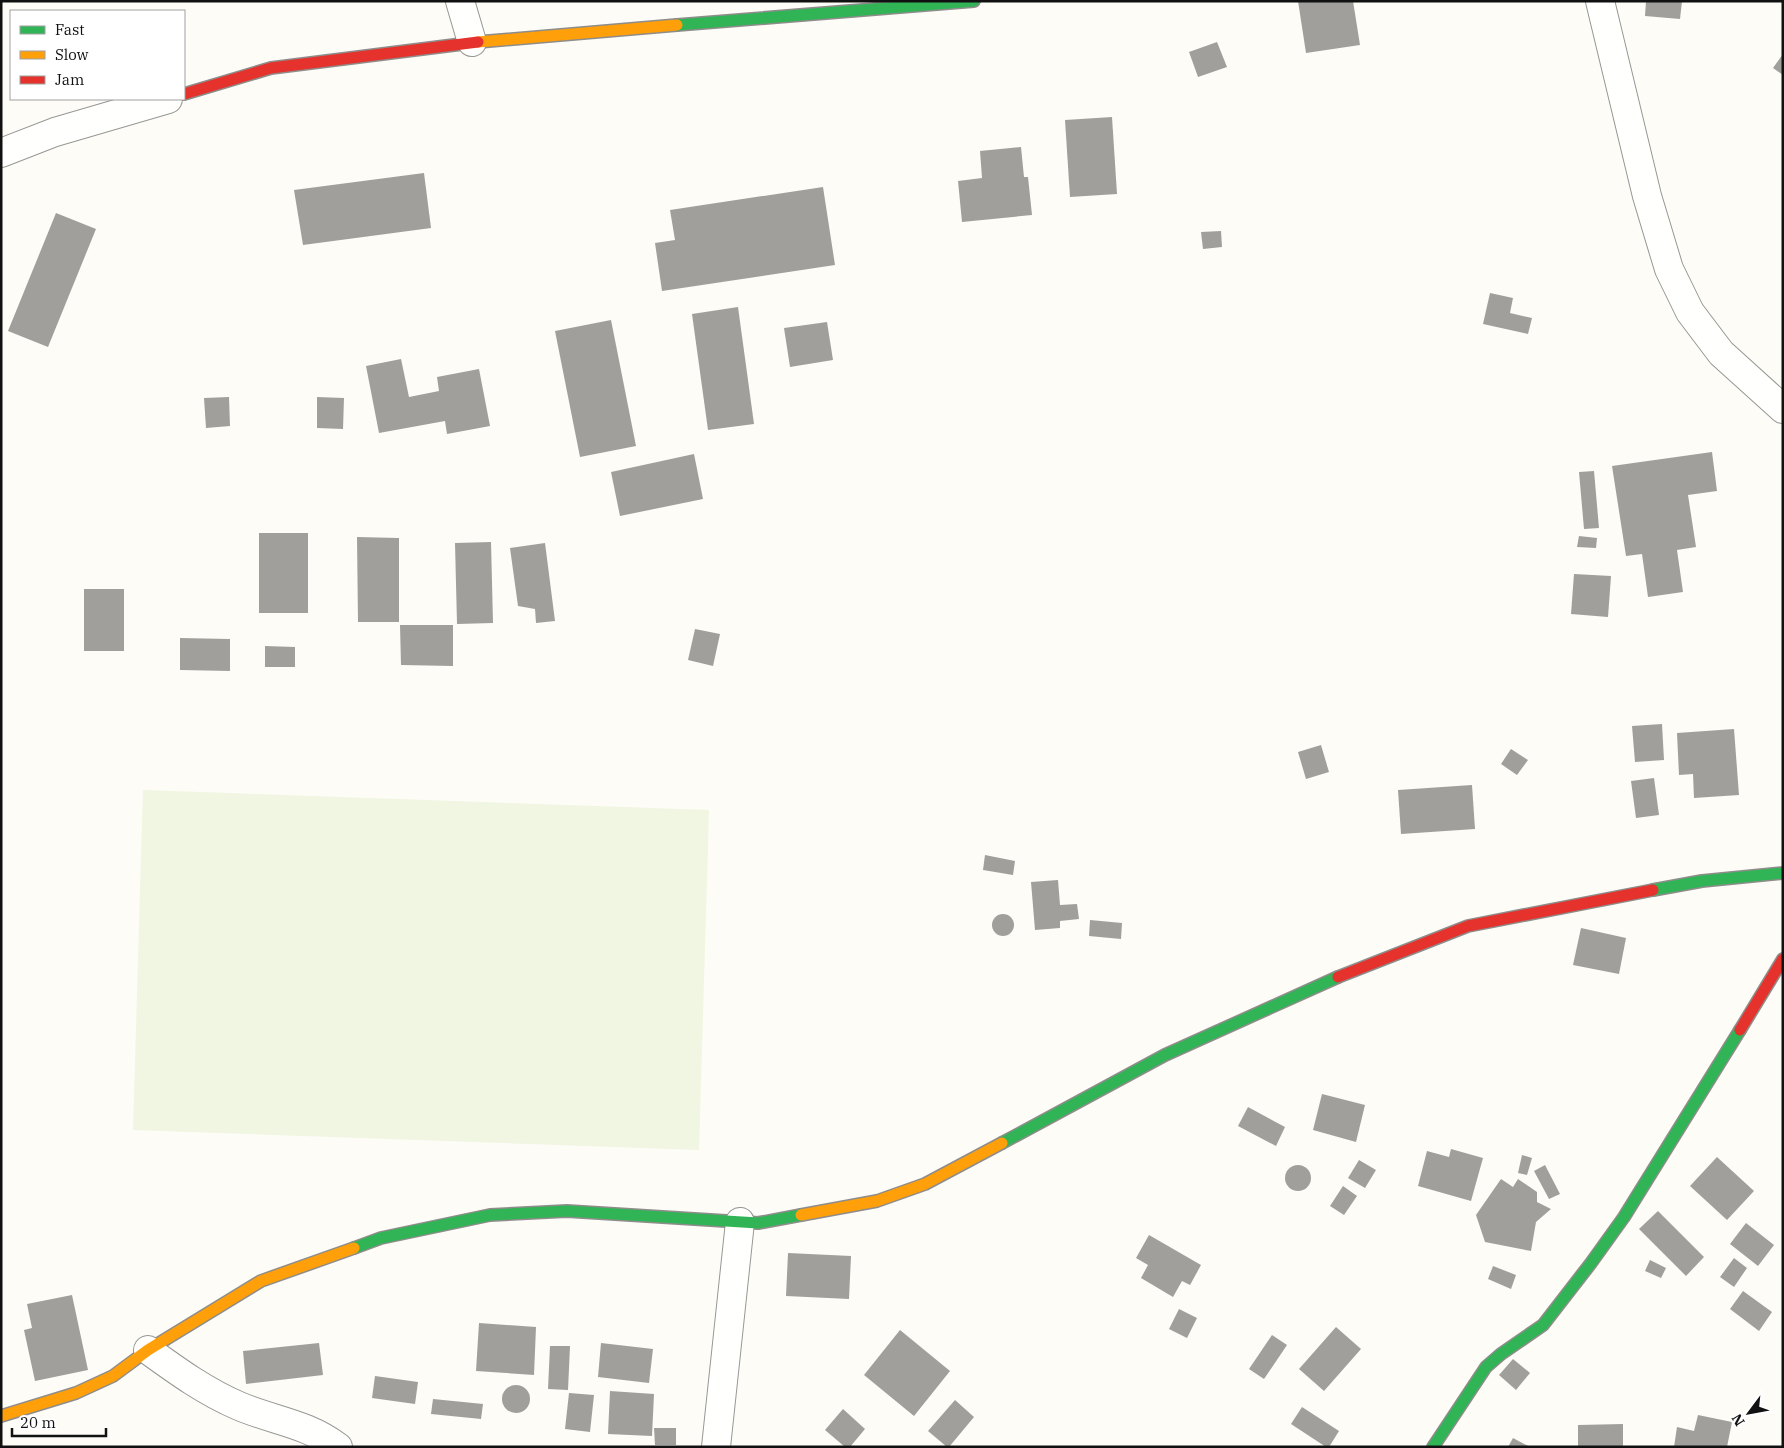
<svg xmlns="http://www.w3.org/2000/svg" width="1784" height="1448" font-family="'IBM Plex Serif',serif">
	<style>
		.pitch { fill: #f0f6e1 }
		.building { fill: #a19f9c }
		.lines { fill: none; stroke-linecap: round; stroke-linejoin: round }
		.street-casing { stroke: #979795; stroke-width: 30 }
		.fast-casing { stroke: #8e8d8b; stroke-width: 14 }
		.slow-casing { stroke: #8e8d8b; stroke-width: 14 }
		.jam-casing { stroke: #8e8d8b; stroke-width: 14 }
		.street { stroke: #fffffe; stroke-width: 28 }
		.fast { stroke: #30b455; stroke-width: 11 }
		.slow { stroke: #ff9f0a; stroke-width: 11 }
		.jam { stroke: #e5322d; stroke-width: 11 }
	</style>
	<rect width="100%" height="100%" fill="#fdfcf7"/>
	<polygon class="pitch" points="143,790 709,810 699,1150 133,1130"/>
	<g class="building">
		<polygon points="1298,1 1353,1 1360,45 1306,53"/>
		<polygon points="1646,1 1682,1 1680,19 1645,16"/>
		<polygon points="1217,42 1227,67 1198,77 1189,52"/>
		<polygon points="1783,54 1783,75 1773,68"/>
		<polygon points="1112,117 1117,194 1070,197 1065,120"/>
		<polygon points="1021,147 1024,177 1028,177 1032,215 962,222 958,181 982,178 980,151"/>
		<polygon points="424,173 431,228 303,245 294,190"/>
		<polygon points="823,187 835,265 662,291 655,243 675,240 670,210"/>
		<polygon points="56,213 96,229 48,347 8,331"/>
		<polygon points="1221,231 1222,247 1203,249 1201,232"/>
		<polygon points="1490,293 1513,298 1510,313 1532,318 1528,334 1483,324"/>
		<polygon points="738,307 754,424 708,430 692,314"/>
		<polygon points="611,320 636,446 580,457 555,331"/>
		<polygon points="827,322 833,360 790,367 784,328"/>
		<polygon points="401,359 409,397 439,391 437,377 479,369 490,426 447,434 445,421 379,433 366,366"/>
		<polygon points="229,397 230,426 206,428 204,398"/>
		<polygon points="317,397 344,398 343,429 317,428"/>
		<polygon points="1712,452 1717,491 1688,495 1696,547 1677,550 1683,592 1648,597 1642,554 1626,556 1612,466"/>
		<polygon points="694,454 703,499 620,516 611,472"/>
		<polygon points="1594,471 1599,528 1584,529 1579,472"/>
		<rect x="259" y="533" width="49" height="80"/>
		<polygon points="1579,536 1597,538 1596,548 1577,547"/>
		<polygon points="357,537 399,538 399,622 358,622"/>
		<polygon points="491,542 493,623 457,624 455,543"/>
		<polygon points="545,543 555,621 536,623 535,609 518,606 510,548"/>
		<polygon points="1574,574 1611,576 1608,617 1571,614"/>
		<rect x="84" y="589" width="40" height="62"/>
		<polygon points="400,625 453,625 453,666 401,665"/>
		<polygon points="695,629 720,634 713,666 688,660"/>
		<polygon points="180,638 230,639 230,671 180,670"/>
		<polygon points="265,646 295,647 295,667 265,667"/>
		<polygon points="1662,724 1664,760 1635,762 1632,726"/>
		<polygon points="1734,729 1739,795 1694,798 1693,774 1679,775 1677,733"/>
		<polygon points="1321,745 1329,772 1306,779 1298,752"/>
		<polygon points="1511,749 1528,760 1517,775 1501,764"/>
		<polygon points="1654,778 1659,815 1636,818 1631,781"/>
		<polygon points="1472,785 1475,829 1401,834 1398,790"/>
		<polygon points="985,855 1015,861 1013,875 983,870"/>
		<polygon points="1058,880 1060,905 1077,904 1079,919 1060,921 1060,928 1035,930 1031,882"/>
		<circle cx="1003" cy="925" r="11"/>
		<polygon points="1090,920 1122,923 1121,939 1089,936"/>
		<polygon points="1581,928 1626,938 1619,974 1573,965"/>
		<polygon points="1322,1094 1365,1105 1356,1142 1313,1130"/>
		<polygon points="1248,1107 1285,1127 1276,1146 1238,1126"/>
		<polygon points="1451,1149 1483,1158 1471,1201 1418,1186 1427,1151 1449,1157"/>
		<polygon points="1522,1155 1532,1158 1527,1175 1518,1173"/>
		<polygon points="1717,1157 1754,1191 1727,1220 1690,1186"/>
		<polygon points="1359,1160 1376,1170 1365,1188 1348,1178"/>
		<circle cx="1298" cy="1178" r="13"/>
		<polygon points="1545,1165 1560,1194 1549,1199 1534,1171"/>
		<polygon points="1501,1179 1513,1187 1518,1179 1537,1192 1537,1202 1551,1209 1536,1222 1531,1251 1485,1242 1476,1215"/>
		<polygon points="1343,1186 1357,1196 1344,1215 1330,1206"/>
		<polygon points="1658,1211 1704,1257 1686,1276 1639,1229"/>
		<polygon points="1746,1223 1774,1245 1758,1266 1730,1244"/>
		<polygon points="1149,1235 1201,1265 1190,1285 1182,1281 1173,1297 1141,1278 1148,1265 1136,1258"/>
		<polygon points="788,1253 851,1256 849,1299 786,1296"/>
		<polygon points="1734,1258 1747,1268 1734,1287 1720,1277"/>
		<polygon points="1650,1260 1666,1268 1661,1278 1645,1271"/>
		<polygon points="1493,1266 1516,1275 1511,1289 1488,1279"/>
		<polygon points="1743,1291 1772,1312 1759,1331 1730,1309"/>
		<polygon points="72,1295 88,1370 35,1381 24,1330 32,1328 27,1304"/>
		<polygon points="1179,1309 1197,1318 1187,1338 1169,1329"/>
		<polygon points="479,1323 536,1327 534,1375 476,1371"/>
		<polygon points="1336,1327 1361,1349 1324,1391 1299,1369"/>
		<polygon points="900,1330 950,1371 914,1416 864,1375"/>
		<polygon points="1272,1335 1287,1345 1264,1379 1249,1369"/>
		<polygon points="319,1343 323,1375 246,1384 243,1351"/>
		<polygon points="601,1343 653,1349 649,1383 598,1377"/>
		<polygon points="550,1346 570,1346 568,1390 548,1389"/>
		<polygon points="1513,1359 1530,1373 1516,1390 1499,1375"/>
		<polygon points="375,1376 418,1382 415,1404 372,1398"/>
		<circle cx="516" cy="1399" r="14"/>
		<polygon points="610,1391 654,1394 652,1436 608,1434"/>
		<polygon points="569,1393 594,1395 590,1432 565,1429"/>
		<polygon points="433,1399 483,1404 481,1419 431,1414"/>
		<polygon points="955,1400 974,1417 949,1447 947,1447 928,1431"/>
		<polygon points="1302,1407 1339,1431 1329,1447 1326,1447 1291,1424"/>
		<polygon points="843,1409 865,1429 850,1447 845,1447 825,1430"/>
		<polygon points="1698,1415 1732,1422 1727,1447 1674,1447 1677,1427 1694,1431"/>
		<polygon points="1623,1424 1623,1447 1578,1447 1578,1425"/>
		<polygon points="654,1428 676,1428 676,1445 655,1445"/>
		<polygon points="1513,1438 1530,1447 1508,1447"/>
	</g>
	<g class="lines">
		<g class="street-casing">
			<g id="street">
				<polyline points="460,1 472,42"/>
				<polyline points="1600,1 1647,196 1669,269 1690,312 1721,353 1783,409"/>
				<polyline points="1,153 55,132 168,99"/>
				<path d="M148,1350c29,21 58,42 91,56 35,15 67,17 99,41"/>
				<polyline points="716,1447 740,1222"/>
			</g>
		</g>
		<g class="fast-casing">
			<g id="fast">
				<polyline points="677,25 974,1"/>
				<polyline points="1653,890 1702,881 1783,873"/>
				<polyline points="1002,1143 1165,1055 1338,977"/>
				<polyline points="354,1248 381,1238 490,1215 567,1211 758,1223 801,1215"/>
				<polyline points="1433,1447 1486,1367 1501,1354 1543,1325 1591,1263 1624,1217 1740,1030"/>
			</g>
		</g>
		<g class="slow-casing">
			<g id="slow">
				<polyline points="478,42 677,25"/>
				<polyline points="801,1215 877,1201 925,1184 1002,1143"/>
				<polyline points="1,1416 76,1393 113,1376 148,1350 261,1281 354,1248"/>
			</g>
		</g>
		<g class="jam-casing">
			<g id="jam">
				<polyline points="184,94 271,68 478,42"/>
				<polyline points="1338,977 1468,926 1653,890"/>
				<polyline points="1740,1030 1783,959"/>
			</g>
		</g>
		<use href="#street" class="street"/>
		<use href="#fast" class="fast"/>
		<use href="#slow" class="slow"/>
		<use href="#jam" class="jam"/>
	</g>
	<rect width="1784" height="1448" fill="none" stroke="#111111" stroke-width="5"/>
	<rect x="10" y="10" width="175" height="90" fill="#ffffff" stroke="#a0a0a0"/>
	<rect x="20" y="26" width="25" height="8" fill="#30b455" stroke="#a0a0a0"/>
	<text x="55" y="35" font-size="15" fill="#111111">Fast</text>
	<rect x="20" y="51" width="25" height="8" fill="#ff9f0a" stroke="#a0a0a0"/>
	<text x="55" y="60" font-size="15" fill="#111111">Slow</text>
	<rect x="20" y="76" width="25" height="8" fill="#e5322d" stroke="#a0a0a0"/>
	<text x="55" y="85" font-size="15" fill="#111111">Jam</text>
	<g transform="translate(1749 1413) rotate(238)" stroke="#ffffff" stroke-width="4" paint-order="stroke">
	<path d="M0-4L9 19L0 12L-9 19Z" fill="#111111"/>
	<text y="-8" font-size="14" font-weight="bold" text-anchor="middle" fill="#111111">N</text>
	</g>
	<path d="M12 1428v8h94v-8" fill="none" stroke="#111111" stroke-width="2.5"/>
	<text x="20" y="1428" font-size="15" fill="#111111" stroke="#ffffff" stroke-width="4" paint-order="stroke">20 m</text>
</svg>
